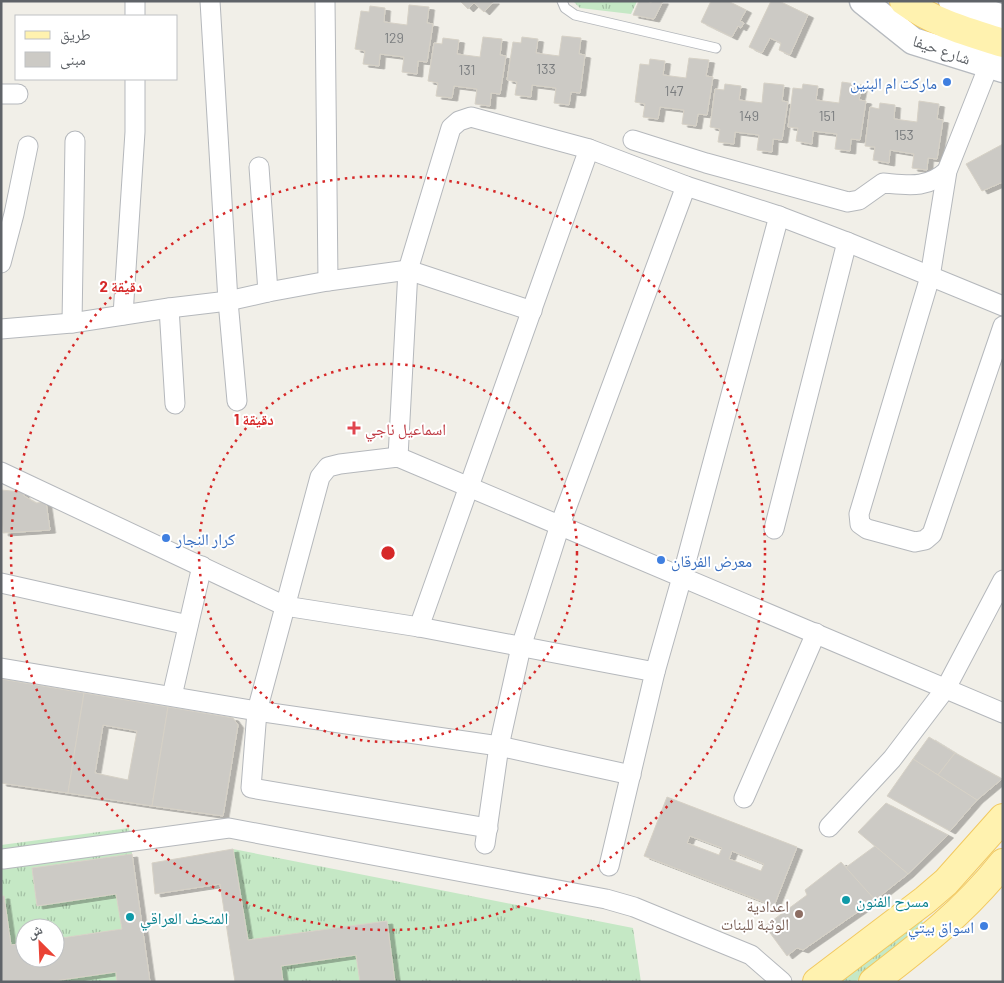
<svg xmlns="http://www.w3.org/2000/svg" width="1004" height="983" font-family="Barlow,'Noto Naskh Arabic',sans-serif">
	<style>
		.grass { fill: url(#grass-tufts) }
		.building { fill: #cccac5; stroke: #d6d1c6; fill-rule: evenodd; filter: url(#shadow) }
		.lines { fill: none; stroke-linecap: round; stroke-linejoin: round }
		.service-casing { stroke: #b5b8bc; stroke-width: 11 }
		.minor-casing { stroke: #b5b8bc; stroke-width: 21 }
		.secondary-casing { stroke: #b6babf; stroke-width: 29 }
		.primary-casing { stroke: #f2c960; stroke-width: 30 }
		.service { stroke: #fff; stroke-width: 9 }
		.minor { stroke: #fff; stroke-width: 19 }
		.secondary { stroke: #fff; stroke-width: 26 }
		.primary { stroke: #fff2af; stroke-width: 28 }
		.ring { fill: none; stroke: #d62828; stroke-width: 2.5; stroke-dasharray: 2.5 5 }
		.shop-dot { fill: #3f7fe0; stroke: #fff; stroke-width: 2 }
		.health-dot { fill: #e0444e; stroke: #fff; stroke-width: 2 }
		.culture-dot { fill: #0f9aa8; stroke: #fff; stroke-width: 2 }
		.education-dot { fill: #8d6e63; stroke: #fff; stroke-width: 2 }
		.labels { text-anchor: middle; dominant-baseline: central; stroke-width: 4; stroke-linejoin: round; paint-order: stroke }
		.number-label { font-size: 14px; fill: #7a7d7f }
		.street-label { font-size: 16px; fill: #5f6368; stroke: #fff }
		.shop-label { font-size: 16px; fill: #366cbe; stroke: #fff; text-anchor: end }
		.health-label { font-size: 16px; fill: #be3a42; stroke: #fff; text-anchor: start }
		.culture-label { font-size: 16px; fill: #0d838f; stroke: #fff; text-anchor: start }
		.education-label { font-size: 16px; fill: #785e54; stroke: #fff; text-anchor: end }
		.centre { fill: #d62828; stroke: #fff; stroke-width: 2.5 }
		.ring-label { font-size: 15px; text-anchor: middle; font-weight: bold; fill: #d62828; stroke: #fff; stroke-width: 4; stroke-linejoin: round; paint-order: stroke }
	</style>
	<defs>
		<pattern id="grass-tufts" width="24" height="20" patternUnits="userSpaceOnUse" patternTransform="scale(1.25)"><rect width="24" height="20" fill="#c5e8c5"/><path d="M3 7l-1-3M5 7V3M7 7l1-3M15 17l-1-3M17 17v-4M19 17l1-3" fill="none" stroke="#a3c0a4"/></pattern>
		<filter id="shadow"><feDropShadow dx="5.5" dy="3" stdDeviation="0" flood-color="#0004"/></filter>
	</defs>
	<rect width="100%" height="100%" fill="#f1efe8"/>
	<g class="grass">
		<polygon points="573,1 637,1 631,14 580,8"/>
		<polygon points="129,828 132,854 32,868 37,906 116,894 122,929 55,939 55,928 25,928 25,943 11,945 4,896 1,896 1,845"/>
		<polygon points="233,849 633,928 641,982 395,982 387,921 248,940"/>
		<polygon points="919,919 922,921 925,927 923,933 855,982 830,982"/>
		<polygon points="356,955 360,982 283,982 281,966"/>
		<polygon points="116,972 117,982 47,982"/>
	</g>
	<g class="building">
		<polygon points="460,1 494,1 484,12 474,3 468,9"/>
		<polygon points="639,1 647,1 651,3 652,1 663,1 654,19 633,15"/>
		<polygon points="711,1 728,1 746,10 740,21 744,23 741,28 738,26 732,37 701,22"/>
		<polygon points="771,1 779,1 808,15 790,55 779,50 781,43 770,38 762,53 749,47"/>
		<polygon points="409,5 429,7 427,23 433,24 427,62 418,61 417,74 402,72 404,57 380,54 379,66 363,64 365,51 355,49 361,11 369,12 370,6 385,8 384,22 407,25"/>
		<polygon points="562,36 581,38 579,54 585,55 580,93 571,92 569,105 554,103 556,88 532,85 531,97 515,95 517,82 507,80 513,42 521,43 522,37 538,39 536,53 559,56"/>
		<polygon points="483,37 502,39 500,55 506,56 500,94 491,93 490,106 475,104 477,89 454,86 452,98 436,96 438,83 428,81 434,43 442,44 443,38 459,40 457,54 480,57"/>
		<polygon points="689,58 709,60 706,76 713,77 707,115 698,114 696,126 682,124 684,110 660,107 658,119 643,117 645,104 635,102 640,64 649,65 650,59 665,61 663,75 686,78"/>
		<polygon points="842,82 862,85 859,100 866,101 860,140 851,139 850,151 835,149 837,134 813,131 812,144 796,141 798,128 788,127 793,88 802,89 803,84 818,86 816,100 839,103"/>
		<polygon points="764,83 784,85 782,101 788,102 782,140 773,139 772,152 757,150 759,135 735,132 734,144 718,142 720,129 710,127 715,89 724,90 725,84 741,86 739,100 762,103"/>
		<polygon points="919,101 939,104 937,119 943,120 937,159 928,158 927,170 912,168 914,154 890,150 889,163 873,160 875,147 865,146 870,107 879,109 880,103 895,105 894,119 917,122"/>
		<polygon points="1003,144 1003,182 982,191 966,164"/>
		<polygon points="1,490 23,492 24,496 36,503 46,502 50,530 3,533"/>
		<polygon points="1,679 84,693 68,793 1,783"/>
		<path d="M84,693l84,14 -16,99 -84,-13zM103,725l34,6 -9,49 -33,-7z"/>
		<polygon points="168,707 233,718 238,725 223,816 152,806"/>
		<polygon points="929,737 955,753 938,775 913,759"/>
		<polygon points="955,753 1002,779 977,800 938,775"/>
		<polygon points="913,759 977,800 950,831 887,796"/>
		<path d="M667,797l130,50 -23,59 -130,-50zM690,836l32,12 -3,7 -32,-12zM732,851l32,13 -3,7 -32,-12z"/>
		<polygon points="886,803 948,835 908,874 858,832"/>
		<polygon points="875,846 908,874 875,900 845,868"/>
		<polygon points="233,849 248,940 387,921 395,982 360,982 356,955 281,966 283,982 235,982 220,884 155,894 152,863"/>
		<polygon points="132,854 150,982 117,982 116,972 47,982 1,982 1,896 4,896 11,945 25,943 25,958 55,958 55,939 122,929 116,894 37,906 32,868"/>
		<polygon points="841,862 875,900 803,950 797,948 787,956 765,926 807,895 805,890"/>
	</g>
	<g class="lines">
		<g class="service-casing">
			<polyline id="service" points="562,1 565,8 575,15 716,48"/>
		</g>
		<g class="minor-casing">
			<g id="minor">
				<polyline points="135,1 135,16"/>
				<polyline points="210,1 228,301 237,401"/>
				<polyline points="325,1 328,281"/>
				<polyline points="989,65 947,171 930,277 859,514 860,524 867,529 915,542 925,540 932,534 1003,326"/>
				<polyline points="1,94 18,94"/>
				<path d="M633,140l73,23 142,39 11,-2 24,-17c25,2 44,6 64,-12"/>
				<polyline points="259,167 268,292"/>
				<polyline points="1,263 14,214 28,146"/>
				<polyline points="169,308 175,404"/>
				<polyline points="123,315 135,132 135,79"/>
				<polyline points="72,323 75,141"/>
				<polyline points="1,329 72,323 169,308 228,301 268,292 328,281 408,270 532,311"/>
				<polyline points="398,457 408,270 451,128 459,121 471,117 589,149 686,186 779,216 847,242 1003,306"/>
				<polyline points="1,472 285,606 419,627 655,672"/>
				<polyline points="774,529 847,242"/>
				<polyline points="1,583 188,625"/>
				<polyline points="419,627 589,149"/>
				<polyline points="1,668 257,711 499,746 631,775"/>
				<polyline points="172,696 202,566"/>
				<polyline points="744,798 816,633"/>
				<polyline points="829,827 892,759 946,688 1003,580"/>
				<polyline points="488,828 251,788 257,711 320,477 328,467 340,464 398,457 1003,713"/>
				<polyline points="485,844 499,746 521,647 560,525 686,186"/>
				<polyline points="3,859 229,828 606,899 634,907 751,955 782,982"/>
				<polyline points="609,866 655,672 682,577 779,216"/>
			</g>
		</g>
		<g class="secondary-casing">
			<g id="secondary">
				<polyline points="863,1 913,41 1003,69"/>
				<polyline points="952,1 1003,18"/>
			</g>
		</g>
		<g class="primary-casing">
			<g id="primary">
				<path d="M904,1c30,22 64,31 99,42"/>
				<polyline points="817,982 925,900 946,882 1003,818"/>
				<path d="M873,982c48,-37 92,-71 130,-119"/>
			</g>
		</g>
		<use href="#service" class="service"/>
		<use href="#minor" class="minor"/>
		<use href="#secondary" class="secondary"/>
		<use href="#primary" class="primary"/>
	</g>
	<g class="ring">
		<circle cx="388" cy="553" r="189"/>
		<circle cx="388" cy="553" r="377"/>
	</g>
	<g class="shop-dot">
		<circle cx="947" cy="82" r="5"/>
		<circle cx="166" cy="538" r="5"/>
		<circle cx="661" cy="560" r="5"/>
		<circle cx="984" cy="926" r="5"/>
	</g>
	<path class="health-dot" d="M351.5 420.5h5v5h5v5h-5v5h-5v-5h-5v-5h5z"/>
	<g class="culture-dot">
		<circle cx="846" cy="900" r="5"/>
		<circle cx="130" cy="917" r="5"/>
	</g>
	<circle class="education-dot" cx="799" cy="914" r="5"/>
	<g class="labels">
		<g class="number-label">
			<text x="394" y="37">129</text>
			<text x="546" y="68">133</text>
			<text x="467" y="69">131</text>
			<text x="674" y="90">147</text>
			<text x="749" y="115">149</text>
			<text x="827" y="115">151</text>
			<text x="904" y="134">153</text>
		</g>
		<g class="street-label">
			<text transform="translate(942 49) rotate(19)">شارع حيفا</text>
		</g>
		<g class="shop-label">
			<text x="937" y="82">ماركت ام البنين</text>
			<text x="176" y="538" text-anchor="start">كرار النجار</text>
			<text x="671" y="560" text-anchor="start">معرض الفرقان</text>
			<text x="974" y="926">اسواق بيتي</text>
		</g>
		<g class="health-label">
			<text x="365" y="428">اسماعيل ناجي</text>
		</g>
		<g class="culture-label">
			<text x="856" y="900">مسرح الفنون</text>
			<text x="140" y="917">المتحف العراقي</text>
		</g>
		<g class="education-label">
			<text x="789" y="905">اعدادية<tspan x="789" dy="18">الوثبة للبنات</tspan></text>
		</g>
	</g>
	<circle cx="388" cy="553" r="8" class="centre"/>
	<g class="ring-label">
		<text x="121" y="292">2 دقيقة</text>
		<text x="254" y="425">1 دقيقة</text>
	</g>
	<rect width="1004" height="983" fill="none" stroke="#5f6368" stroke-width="5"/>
	<rect x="15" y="15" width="162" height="65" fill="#ffffff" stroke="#bfc1c3"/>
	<rect x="25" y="31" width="25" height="8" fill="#fff2af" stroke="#bfc1c3"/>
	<text x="60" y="40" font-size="15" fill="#5f6368">طريق</text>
	<rect x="25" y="52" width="25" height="15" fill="#cccac5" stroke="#bfc1c3"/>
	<text x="60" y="65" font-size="15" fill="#5f6368">مبنى</text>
	<g transform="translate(40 943) rotate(336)"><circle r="24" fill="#ffffff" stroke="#bfc1c3"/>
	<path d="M0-4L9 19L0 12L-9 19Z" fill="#ea4335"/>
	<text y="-8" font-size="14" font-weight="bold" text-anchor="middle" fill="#5f6368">ش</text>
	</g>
</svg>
